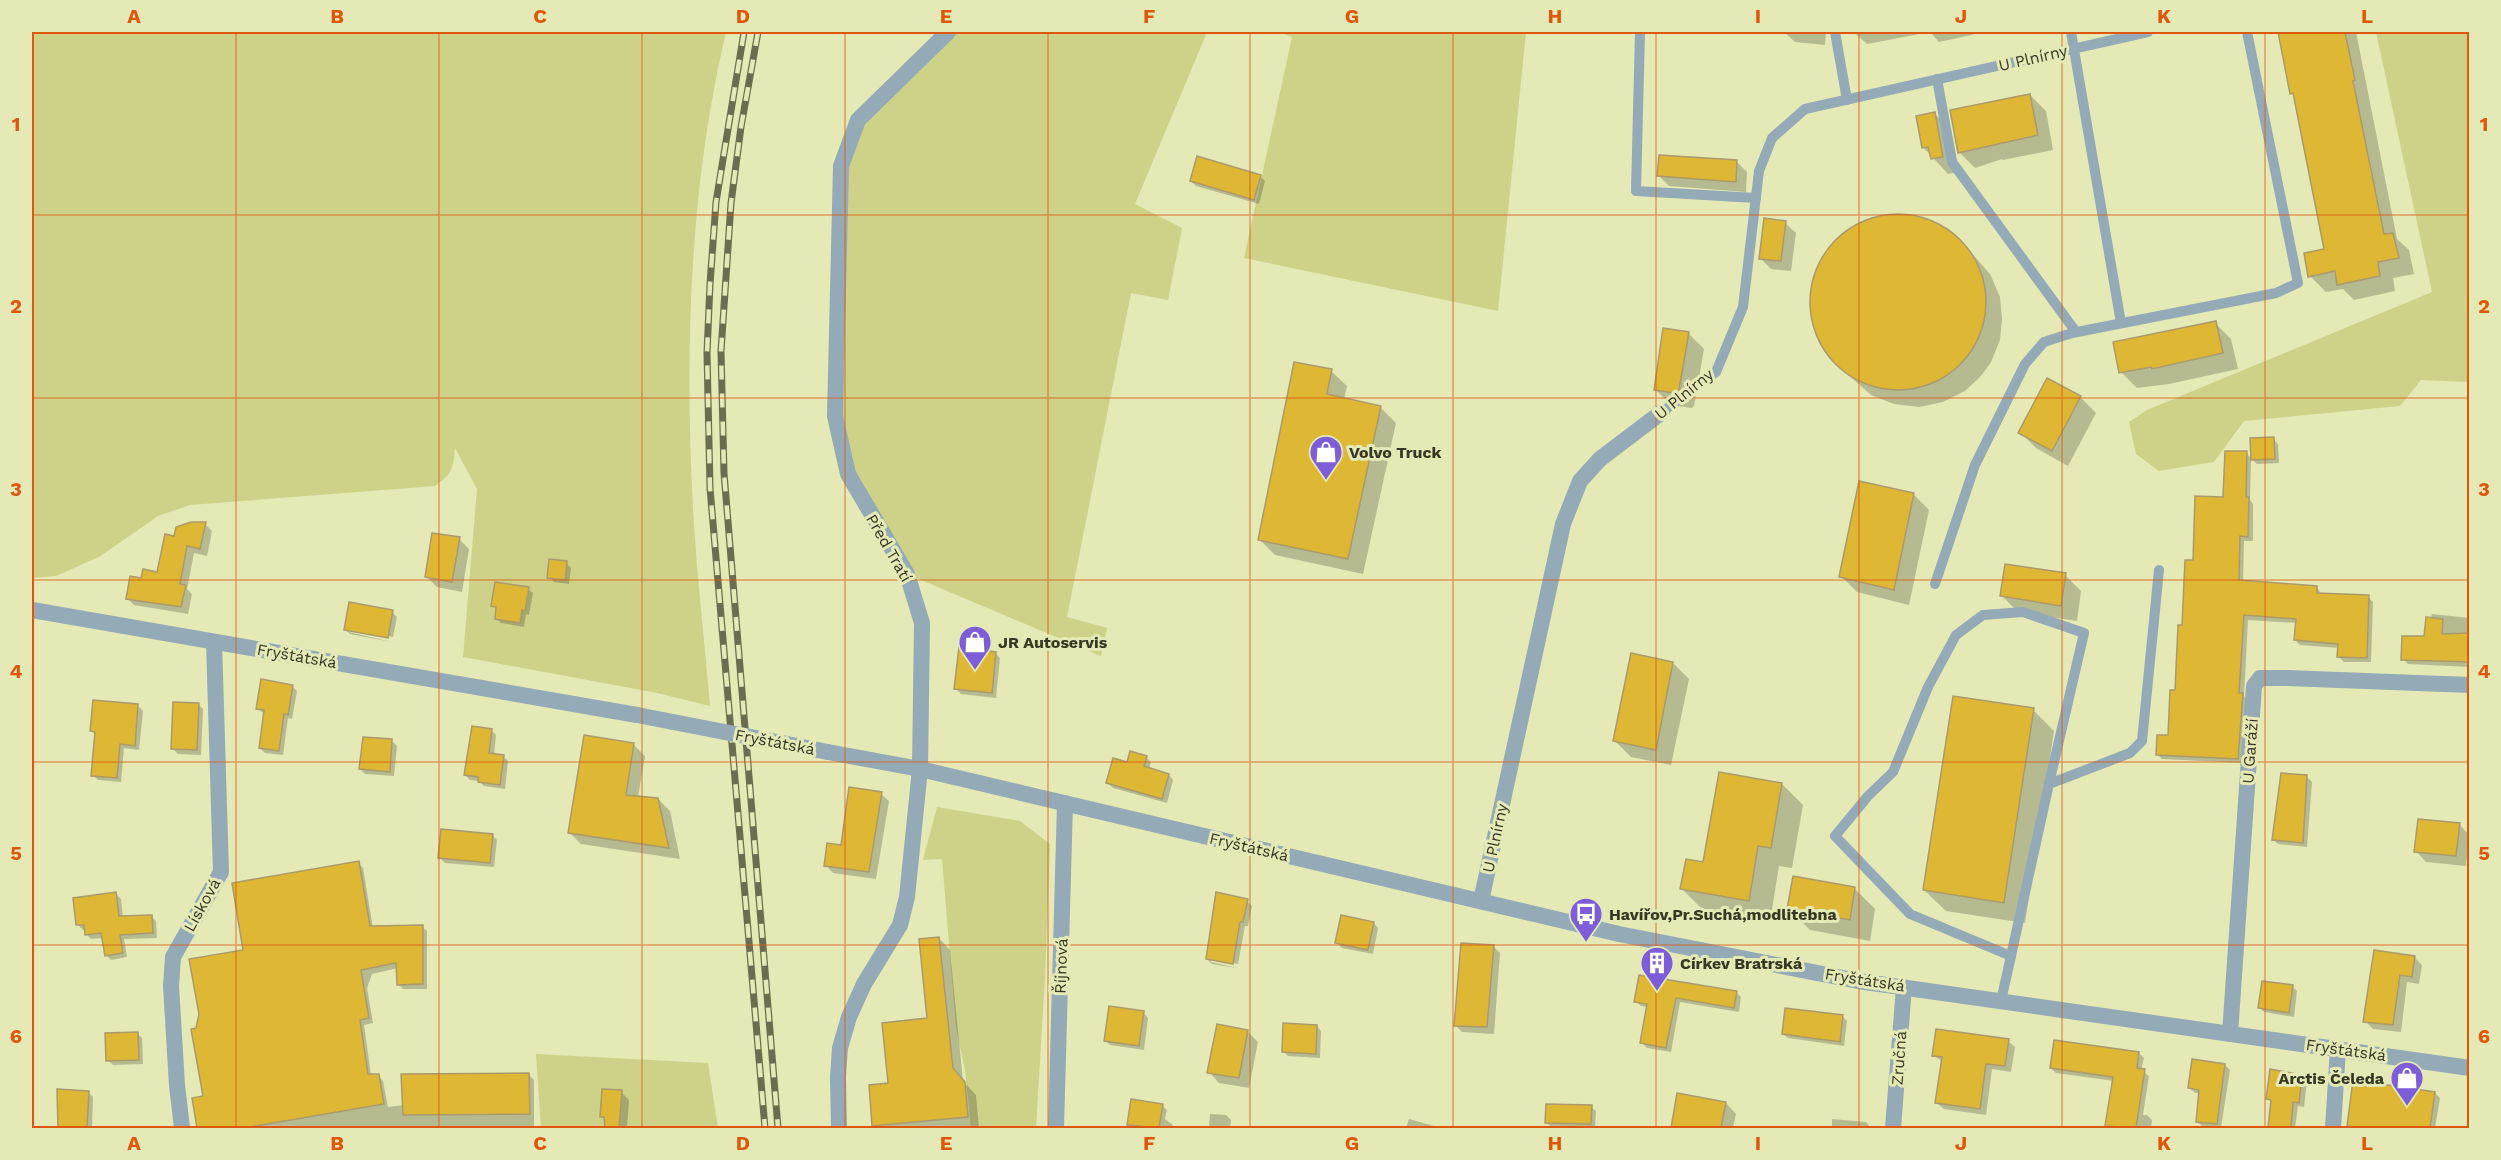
<svg xmlns="http://www.w3.org/2000/svg" width="2501" height="1160" font-family="'Work Sans',sans-serif">
	<style>
		.green { fill: #cdd288 }
		.shadow { fill: #0003 }
		.building { fill: #deb735; stroke: #aa9a6c; stroke-width: 1.5 }
		.lines { fill: none; stroke-linecap: round; stroke-linejoin: round }
		.service { stroke: #94aab6; stroke-width: 10 }
		.minor { stroke: #94aab6; stroke-width: 16 }
		.tertiary { stroke: #94aab6; stroke-width: 16 }
		.rail-casing { stroke: #6b6d50; stroke-width: 7 }
		.rail { stroke: #e4e9b6; stroke-width: 4.5; stroke-dasharray: 14; stroke-linecap: butt }
		.tertiary-bridge { stroke: #94aab6; stroke-width: 16 }
		.grid { fill: none; stroke: #df570d; stroke-width: 1.5; stroke-opacity: 0.55 }
		.labels { text-anchor: middle; dominant-baseline: central; stroke-width: 6; stroke-linejoin: round; paint-order: stroke }
		.street-label { font-size: 16px; fill: #373824; stroke: #e4e9b6 }
		.poi-label { font-size: 16px; font-weight: bold; fill: #373824; stroke: #e4e9b6; text-anchor: start }
		.neatline { fill: none; stroke: #df570d; stroke-width: 2 }
		.grid-label { font-size: 20px; text-anchor: middle; font-weight: bold; fill: #df570d }
	</style>
	<rect width="100%" height="100%" fill="#e4e9b6"/>
	<g class="green">
		<path d="M32,32h694c-35,148 -41,304 -34,456 3,73 12,145 18,218l-53,-13 -194,-36 14,-168 -22,-41c-2,21 -2,25 -20,38l-245,19 -32,11 -59,41 -43,19 -24,2z"/>
		<polygon points="948,32 1207,32 1135,204 1182,228 1168,300 1131,293 1067,617 1107,628 1101,656 907,574 868,511 835,416 841,166 858,120"/>
		<polygon points="1279,32 1526,32 1498,311 1244,258 1292,37"/>
		<polygon points="2376,32 2469,32 2469,382 2421,380 2400,406 2244,421 2214,462 2159,471 2136,454 2129,422 2147,410 2432,292"/>
		<polygon points="937,807 1020,821 1050,844 1045,977 1036,1128 971,1128 965,1070 956,1028 942,859 923,860"/>
		<polygon points="536,1054 708,1063 718,1128 541,1128"/>
	</g>
	<g class="shadow">
		<polygon points="1784,32 1826,32 1825,45 1795,42"/>
		<polygon points="1854,32 1979,32 1980,33 1939,42 1930,32 1867,44"/>
		<polygon points="2280,32 2356,32 2397,239 2409,250 2414,274 2393,278 2395,291 2354,300 2343,289 2326,292 2310,276 2326,250"/>
		<polygon points="2030,95 2046,111 2053,150 2003,160 2002,159 1975,168 1959,152"/>
		<polygon points="1935,114 1951,130 1959,172 1948,174 1923,147"/>
		<polygon points="1737,162 1747,172 1746,192 1669,186 1659,176"/>
		<polygon points="1260,176 1265,181 1259,204 1196,186 1191,181"/>
		<polygon points="1893,215 1917,217 1940,225 1960,240 1990,274 2000,297 2002,319 2000,340 1991,362 1981,376 1965,391 1943,402 1919,407 1894,404 1871,395 1837,365 1824,349 1815,329 1810,303 1815,278 1821,260 1834,243 1852,228 1873,219"/>
		<polygon points="1785,223 1796,233 1791,271 1771,269 1760,258"/>
		<polygon points="2215,323 2231,339 2238,369 2169,384 2137,388 2121,372"/>
		<polygon points="1688,333 1704,349 1694,406 1692,408 1671,405 1655,389"/>
		<polygon points="1331,371 1347,386 1344,399 1380,407 1396,423 1363,574 1275,555 1259,539"/>
		<polygon points="2048,380 2080,397 2096,413 2068,466 2036,448 2020,432"/>
		<polygon points="2273,439 2278,444 2279,463 2257,464 2252,459"/>
		<polygon points="2246,453 2251,458 2250,500 2253,504 2253,541 2244,541 2243,582 2317,587 2321,594 2368,597 2373,602 2371,662 2344,662 2339,657 2339,648 2300,645 2295,640 2297,623 2248,620 2244,696 2247,700 2243,763 2162,759 2157,754 2170,737 2183,627 2195,562"/>
		<polygon points="1913,494 1929,510 1909,605 1857,592 1841,576"/>
		<polygon points="205,524 212,531 207,556 194,553 187,589 192,594 188,614 134,605 127,598 142,580 158,574 175,538"/>
		<polygon points="459,539 469,549 462,592 437,587 427,577"/>
		<polygon points="566,563 571,568 569,584 554,582 549,577"/>
		<polygon points="2065,575 2081,591 2077,621 2018,612 2002,596"/>
		<polygon points="528,589 533,593 529,615 526,614 524,627 501,623 496,618 497,610 493,606"/>
		<polygon points="392,612 397,617 393,637 349,629 349,632 392,642 350,634 346,630"/>
		<polygon points="2432,614 2470,618 2470,667 2408,664 2403,659 2426,638"/>
		<polygon points="995,653 1000,658 996,698 961,694 956,689"/>
		<polygon points="1673,663 1689,679 1671,765 1631,757 1615,741"/>
		<polygon points="292,686 297,691 292,719 288,718 283,755 265,753 260,748 265,714 258,709"/>
		<polygon points="198,704 203,709 201,755 178,754 173,749"/>
		<polygon points="138,706 143,711 139,750 124,748 121,782 98,780 93,775 96,735 91,731"/>
		<polygon points="2033,710 2054,731 2025,923 1946,911 1924,890"/>
		<polygon points="491,730 496,735 494,755 503,756 508,761 505,789 484,786 479,781 470,780 465,775 468,752 470,753"/>
		<polygon points="392,741 397,746 394,776 365,774 360,769"/>
		<polygon points="633,744 645,756 638,797 658,799 670,811 680,859 581,844 570,833"/>
		<polygon points="1146,757 1151,762 1149,769 1169,775 1173,780 1167,803 1113,788 1108,783 1128,764"/>
		<polygon points="2307,777 2312,782 2307,847 2278,844 2273,839 2275,815 2278,815"/>
		<polygon points="1782,784 1803,805 1792,868 1779,866 1770,922 1703,910 1682,889"/>
		<polygon points="881,794 889,801 876,879 833,873 826,865 843,847"/>
		<polygon points="2459,824 2469,835 2466,866 2426,862 2416,851"/>
		<polygon points="492,835 497,840 494,867 445,863 440,858"/>
		<polygon points="32,849 34,880 32,880"/>
		<polygon points="358,863 363,868 373,928 422,927 427,931 427,989 403,989 398,984 398,968 372,974 367,988 373,1023 364,1025 371,1075 378,1076 383,1081 388,1107 404,1105 529,1075 534,1080 534,1128 199,1128 194,1099 204,1097 197,1029 245,951"/>
		<polygon points="1854,888 1875,909 1870,941 1810,930 1789,909"/>
		<polygon points="116,894 121,899 123,918 151,916 156,921 157,938 124,939 127,957 111,960 106,955 104,938 91,939 86,934 86,929 83,930 78,925"/>
		<polygon points="1247,901 1252,906 1248,926 1245,926 1238,964 1211,959 1211,962 1237,968 1212,964 1207,959"/>
		<polygon points="1374,923 1378,928 1373,954 1342,948 1337,943"/>
		<polygon points="939,938 950,950 963,1081 976,1095 979,1128 874,1128 870,1087 889,1084 928,1020"/>
		<polygon points="1493,946 1500,953 1494,1034 1462,1032 1455,1025"/>
		<polygon points="2375,952 2414,957 2422,965 2419,984 2407,982 2401,1032 2373,1029 2365,1021"/>
		<polygon points="2292,986 2297,991 2294,1017 2264,1012 2259,1007"/>
		<polygon points="1736,992 1741,997 1739,1012 1680,1002 1671,1052 1647,1048 1642,1043 1648,1007 1641,1006 1636,1001"/>
		<polygon points="1144,1013 1148,1018 1144,1050 1110,1045 1105,1040"/>
		<polygon points="1842,1016 1847,1021 1844,1046 1788,1038 1783,1034"/>
		<polygon points="1317,1026 1321,1031 1320,1058 1288,1056 1283,1051"/>
		<polygon points="1247,1031 1258,1042 1249,1088 1219,1083 1209,1072"/>
		<polygon points="137,1033 142,1038 143,1064 113,1065 108,1060"/>
		<polygon points="2008,1041 2015,1047 2011,1072 1992,1069 1986,1115 1944,1109 1937,1103 1943,1062 1933,1055"/>
		<polygon points="2139,1053 2144,1058 2141,1070 2149,1076 2143,1115 2147,1115 2152,1120 2151,1128 2110,1128 2107,1125 2114,1081 2056,1073 2051,1068"/>
		<polygon points="2225,1065 2230,1070 2221,1128 2202,1126 2197,1121 2200,1093 2195,1093 2190,1088"/>
		<polygon points="2302,1077 2307,1081 2304,1107 2298,1106 2295,1128 2271,1128 2272,1103 2268,1098"/>
		<polygon points="58,1091 88,1092 93,1097 92,1128 59,1128"/>
		<polygon points="621,1092 629,1100 627,1128 606,1128 606,1120 602,1116"/>
		<polygon points="2435,1093 2440,1098 2435,1128 2351,1128 2348,1126"/>
		<polygon points="1678,1095 1726,1103 1736,1114 1733,1128 1673,1128"/>
		<polygon points="1162,1105 1167,1110 1165,1119 1173,1125 1172,1128 1132,1128 1128,1125"/>
		<polygon points="1591,1107 1596,1111 1595,1128 1552,1128 1547,1123"/>
		<polygon points="1210,1114 1226,1115 1231,1120 1230,1128 1209,1128"/>
		<polygon points="1409,1119 1441,1128 1442,1128 1406,1128"/>
		<polygon points="1832,1119 1866,1122 1871,1128 1832,1128"/>
	</g>
	<g class="building">
		<polygon points="2278,32 2345,32 2355,80 2353,81 2384,234 2393,233 2399,258 2378,262 2380,276 2337,285 2335,271 2308,277 2304,253 2324,249 2293,93 2290,94"/>
		<polygon points="2030,94 2038,135 1958,153 1950,110"/>
		<polygon points="1935,112 1943,157 1931,159 1928,147 1922,148 1916,116"/>
		<polygon points="1659,155 1737,160 1736,182 1657,176"/>
		<polygon points="1197,156 1261,175 1254,200 1190,181"/>
		<circle cx="1898" cy="302" r="88"/>
		<polygon points="1764,218 1786,221 1781,261 1759,259"/>
		<polygon points="2216,321 2223,353 2152,369 2151,367 2119,373 2113,342"/>
		<polygon points="1663,328 1689,332 1679,390 1675,393 1654,390"/>
		<polygon points="1294,362 1332,369 1327,394 1381,406 1348,559 1258,540"/>
		<polygon points="2047,378 2081,396 2052,451 2018,433"/>
		<polygon points="2274,437 2275,459 2251,460 2250,438"/>
		<polygon points="2225,451 2247,451 2246,497 2249,497 2248,537 2240,536 2239,580 2317,586 2317,593 2369,595 2367,658 2337,657 2338,644 2294,640 2296,619 2244,615 2239,693 2243,693 2238,759 2156,755 2157,735 2168,735 2170,690 2175,690 2178,625 2182,625 2185,560 2193,560 2195,496 2223,497"/>
		<polygon points="1859,481 1914,493 1894,590 1839,577"/>
		<polygon points="191,522 206,522 200,549 187,546 180,584 186,585 181,607 126,599 130,576 141,578 143,569 157,572 165,534 174,536 176,527"/>
		<polygon points="432,533 460,537 452,582 425,577"/>
		<polygon points="549,559 567,561 565,580 547,578"/>
		<polygon points="2005,564 2066,573 2061,606 2000,596"/>
		<polygon points="495,582 529,587 525,611 522,610 520,623 495,619 496,607 491,606"/>
		<polygon points="349,602 393,610 388,638 344,630"/>
		<polygon points="2426,617 2443,619 2442,634 2469,633 2469,662 2401,660 2402,636 2424,636"/>
		<polygon points="959,647 996,652 992,693 954,689"/>
		<polygon points="1631,653 1673,662 1656,750 1613,741"/>
		<polygon points="261,679 293,685 288,715 284,714 279,751 259,748 264,710 256,709"/>
		<polygon points="1953,696 2034,708 2004,903 1923,890"/>
		<polygon points="93,700 138,704 135,746 120,744 117,778 91,776 95,732 90,731"/>
		<polygon points="173,702 199,703 197,750 171,749"/>
		<polygon points="472,726 492,729 489,753 504,755 500,785 478,782 478,777 464,775"/>
		<polygon points="584,735 634,743 626,795 658,798 669,848 568,833"/>
		<polygon points="363,737 392,739 390,772 359,769"/>
		<polygon points="1130,751 1147,756 1144,766 1169,774 1162,799 1106,783 1113,758 1127,762"/>
		<polygon points="1719,772 1782,783 1771,848 1758,846 1749,901 1680,889 1686,859 1703,862"/>
		<polygon points="2281,773 2307,775 2303,843 2272,840"/>
		<polygon points="849,787 882,792 869,872 824,866 827,843 841,845"/>
		<polygon points="2418,819 2460,823 2456,856 2414,852"/>
		<polygon points="441,829 493,834 490,863 438,858"/>
		<polygon points="359,861 370,926 423,925 423,984 397,985 396,963 361,970 369,1018 360,1020 368,1074 379,1074 384,1104 244,1128 197,1128 192,1098 203,1096 191,1029 196,1028 199,1014 189,959 243,950 232,883"/>
		<polygon points="1793,876 1855,887 1850,920 1787,909"/>
		<polygon points="116,892 119,916 152,915 153,933 120,935 123,953 105,956 101,933 85,935 84,925 76,925 73,898"/>
		<polygon points="1216,892 1248,899 1243,922 1240,922 1233,964 1206,959"/>
		<polygon points="1341,915 1374,922 1368,950 1335,943"/>
		<polygon points="939,937 953,1068 965,1082 968,1117 872,1126 869,1085 888,1083 882,1023 927,1018 919,939"/>
		<polygon points="1461,943 1494,945 1487,1027 1454,1026"/>
		<polygon points="2374,950 2415,956 2412,977 2400,975 2393,1025 2363,1022"/>
		<polygon points="1639,975 1737,991 1734,1008 1676,998 1666,1048 1640,1043 1647,1004 1634,1002"/>
		<polygon points="2262,981 2293,985 2289,1013 2258,1008"/>
		<polygon points="1109,1006 1144,1011 1139,1046 1104,1041"/>
		<polygon points="1785,1008 1843,1015 1840,1042 1782,1034"/>
		<polygon points="1283,1023 1317,1025 1316,1054 1282,1052"/>
		<polygon points="1217,1024 1248,1030 1239,1078 1207,1073"/>
		<polygon points="1936,1029 2009,1039 2005,1066 1986,1064 1980,1109 1935,1103 1942,1057 1932,1056"/>
		<polygon points="138,1032 139,1060 106,1061 105,1033"/>
		<polygon points="2054,1040 2139,1052 2137,1068 2145,1069 2136,1128 2105,1126 2113,1077 2050,1068"/>
		<polygon points="2192,1059 2225,1064 2217,1124 2196,1122 2199,1090 2188,1088"/>
		<polygon points="2270,1069 2302,1075 2299,1103 2293,1102 2291,1128 2268,1128 2271,1100 2266,1099"/>
		<polygon points="529,1073 530,1114 403,1115 401,1074"/>
		<polygon points="2353,1080 2435,1092 2430,1128 2363,1128 2347,1126"/>
		<polygon points="57,1089 89,1091 87,1128 58,1128"/>
		<polygon points="602,1089 622,1090 619,1128 605,1128 604,1117 600,1117"/>
		<polygon points="1677,1093 1726,1102 1721,1128 1671,1128"/>
		<polygon points="1131,1099 1163,1104 1159,1128 1127,1125"/>
		<polygon points="1546,1104 1592,1105 1591,1124 1545,1123"/>
	</g>
	<g class="lines">
		<g class="service">
			<polyline points="1640,32 1636,191 1756,198"/>
			<polyline points="1835,32 1847,100"/>
			<polyline points="2071,32 2121,323"/>
			<polyline points="1937,79 1952,162 2076,332"/>
			<polyline points="1662,412 1716,372 1743,307 1759,171 1772,138 1805,109 2148,32"/>
			<polyline points="1935,584 1975,465 2025,364 2044,342 2072,333 2276,293 2298,283 2247,32"/>
			<polyline points="2011,956 1910,914 1835,836 1868,796 1893,772 1928,687 1956,635 1983,615 2023,612 2084,633 2049,784"/>
			<polyline points="2001,1001 2049,784 2130,753 2142,741 2159,570"/>
		</g>
		<g class="minor">
			<polyline points="1481,901 1563,524 1580,481 1600,459 1662,412"/>
			<polyline points="2230,1034 2254,686 2260,678 2287,678 2470,685"/>
			<polyline points="182,1128 177,1085 171,986 173,957 221,872 214,642"/>
			<polyline points="839,1128 838,1077 840,1048 849,1017 864,984 900,925 907,897 920,769 922,623 907,574 848,474 835,416 841,166 858,120 948,32"/>
			<polyline points="1056,1128 1065,803"/>
			<polyline points="1893,1128 1904,987"/>
			<polyline points="2333,1128 2338,1049"/>
		</g>
		<g class="tertiary">
			<polyline points="32,610 637,715"/>
			<polyline points="828,752 920,769 1619,934 1858,981 2470,1068"/>
		</g>
		<g class="rail-casing">
			<g id="rail">
				<polyline points="744,32 716,202 710,284 707,353 710,488 765,1128"/>
				<polyline points="758,32 741,127 731,203 721,351 724,473 778,1128"/>
			</g>
		</g>
		<use href="#rail" class="rail"/>
		<polyline class="tertiary-bridge" points="637,715 828,752"/>
	</g>
	<path class="grid" d="M236,32v1096M439,32v1096M642,32v1096M845,32v1096M1048,32v1096M1250,32v1096M1453,32v1096M1656,32v1096M1859,32v1096M2062,32v1096M2265,32v1096M32,215h2438M32,398h2438M32,580h2438M32,762h2438M32,945h2438"/>
	<defs>
		<g id="shop-pin" transform="scale(1.725)"><path d="M0 17L-7.5 6A9.5 9.5 0 1 1 7.5 6Z" fill="#7d5dd8" stroke="#e4e9b6"/><path d="M-5-2.5h2.3a2.7 3.5 0 0 1 5.4 0H5L5.5 6h-11ZM-1.5-2.5h3a1.5 2.3 0 0 0-3 0Z" fill="#fff"/></g>
		<g id="bus-pin" transform="scale(1.725)"><path d="M0 17L-7.5 6A9.5 9.5 0 1 1 7.5 6Z" fill="#7d5dd8" stroke="#e4e9b6"/><path d="M-5-6H5V4H4V6H2V4H-2V6H-4V4H-5ZM-3.5-4V0h7V-4ZM-3.5 1.2v1.5H-2V1.2ZM2 1.2v1.5H3.5V1.2Z" fill="#fff"/></g>
		<g id="building-pin" transform="scale(1.725)"><path d="M0 17L-7.5 6A9.5 9.5 0 1 1 7.5 6Z" fill="#7d5dd8" stroke="#e4e9b6"/><path d="M-4-6H4V6H1V3H-1V6H-4ZM-2.5-4.3h1.7v1.8h-1.7ZM.8-4.3h1.7v1.8H.8ZM-2.5-1h1.7V.8h-1.7ZM.8-1h1.7V.8H.8Z" fill="#fff"/></g>
	</defs>
	<g fill-rule="evenodd">
		<use href="#shop-pin" x="1326" y="452"/>
		<use href="#shop-pin" x="975" y="642"/>
		<use href="#bus-pin" x="1586" y="914"/>
		<use href="#building-pin" x="1657" y="963"/>
		<use href="#shop-pin" x="2407" y="1078"/>
	</g>
	<g class="labels">
		<g class="street-label">
			<text transform="translate(2033 58) rotate(-13)">U Plnírny</text>
			<text transform="translate(1684 394) rotate(-39)">U Plnírny</text>
			<text transform="translate(889 548) rotate(60)">Před Tratí</text>
			<text transform="translate(297 656) rotate(10)">Fryštátská</text>
			<text transform="translate(775 742) rotate(11)">Fryštátská</text>
			<text transform="translate(2250 751) rotate(-86)">U Garáží</text>
			<text transform="translate(1495 838) rotate(-78)">U Plnírny</text>
			<text transform="translate(1249 847) rotate(13)">Fryštátská</text>
			<text transform="translate(202 905) rotate(-61)">Lísková</text>
			<text transform="translate(1061 966) rotate(-88)">Říjnová</text>
			<text transform="translate(1865 980) rotate(9)">Fryštátská</text>
			<text transform="translate(2346 1050) rotate(8)">Fryštátská</text>
			<text transform="translate(1899 1058) rotate(-86)">Zručná</text>
		</g>
		<g class="poi-label">
			<text x="1349" y="452">Volvo Truck</text>
			<text x="998" y="642">JR Autoservis</text>
			<text x="1609" y="914">Havířov,Pr.Suchá,modlitebna</text>
			<text x="1680" y="963">Církev Bratrská</text>
			<text x="2384" y="1078" text-anchor="end">Arctis Čeleda</text>
		</g>
	</g>
	<rect width="2501" height="1160" fill="none" stroke="#e4e9b6" stroke-width="66"/>
	<rect x="33" y="33" width="2435" height="1094" class="neatline"/>
	<g class="grid-label">
		<text x="134" y="23">A</text>
		<text x="337" y="23">B</text>
		<text x="540" y="23">C</text>
		<text x="743" y="23">D</text>
		<text x="946" y="23">E</text>
		<text x="1149" y="23">F</text>
		<text x="1352" y="23">G</text>
		<text x="1555" y="23">H</text>
		<text x="1758" y="23">I</text>
		<text x="1961" y="23">J</text>
		<text x="2164" y="23">K</text>
		<text x="2367" y="23">L</text>
		<text x="16" y="131">1</text>
		<text x="2484" y="131">1</text>
		<text x="16" y="313">2</text>
		<text x="2484" y="313">2</text>
		<text x="16" y="496">3</text>
		<text x="2484" y="496">3</text>
		<text x="16" y="678">4</text>
		<text x="2484" y="678">4</text>
		<text x="16" y="860">5</text>
		<text x="2484" y="860">5</text>
		<text x="16" y="1043">6</text>
		<text x="2484" y="1043">6</text>
		<text x="134" y="1150">A</text>
		<text x="337" y="1150">B</text>
		<text x="540" y="1150">C</text>
		<text x="743" y="1150">D</text>
		<text x="946" y="1150">E</text>
		<text x="1149" y="1150">F</text>
		<text x="1352" y="1150">G</text>
		<text x="1555" y="1150">H</text>
		<text x="1758" y="1150">I</text>
		<text x="1961" y="1150">J</text>
		<text x="2164" y="1150">K</text>
		<text x="2367" y="1150">L</text>
	</g>
</svg>
